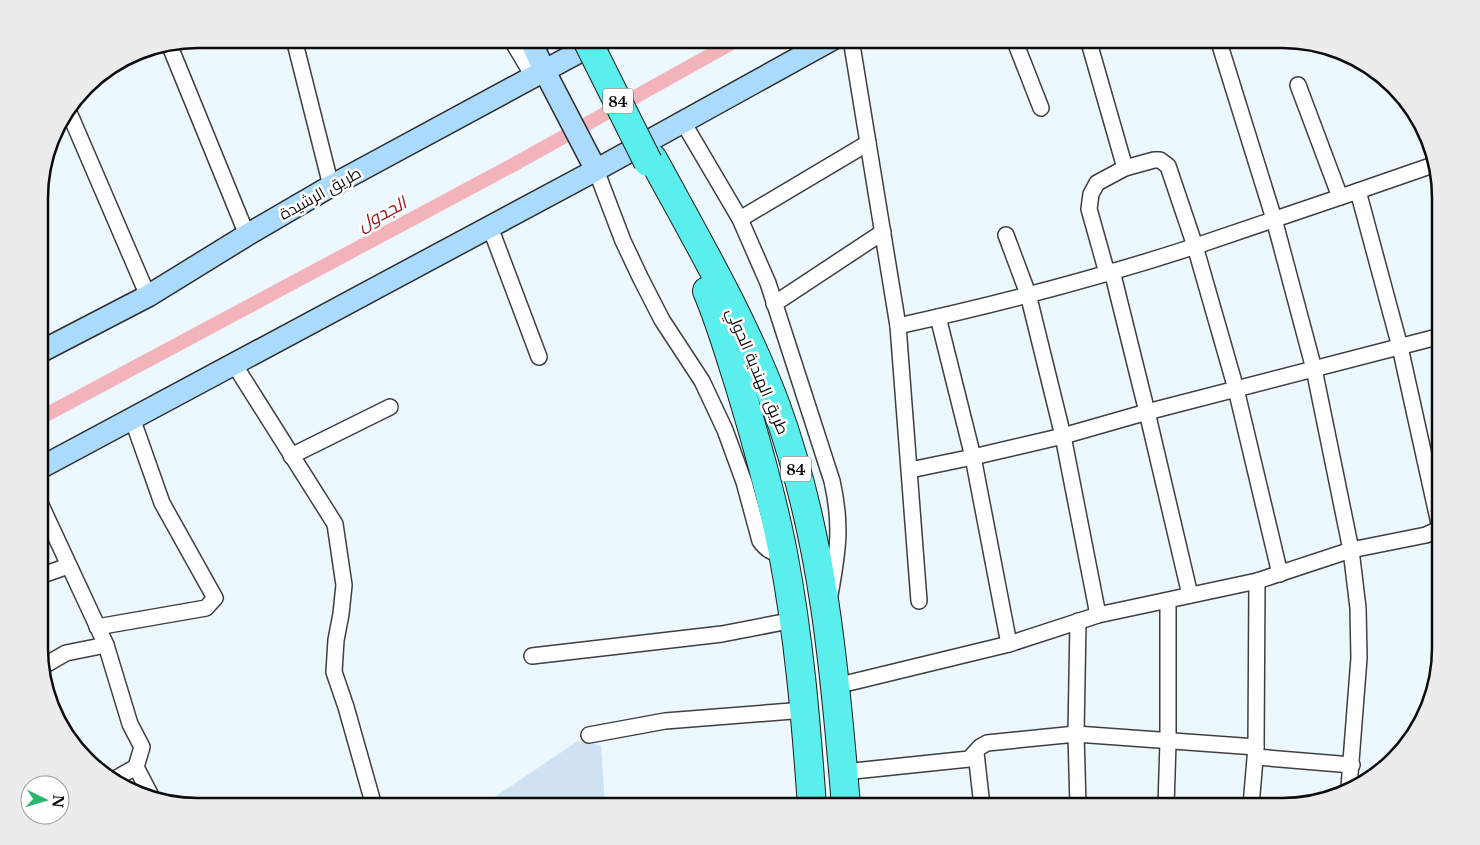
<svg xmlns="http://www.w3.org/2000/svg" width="1480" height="845" font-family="'Libre Baskerville',Cairo,serif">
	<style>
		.farmland { fill: #cee2f3 }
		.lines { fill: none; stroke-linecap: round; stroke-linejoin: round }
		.canal { stroke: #f3b3ba; stroke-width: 14 }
		.street-casing { stroke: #3f3f3f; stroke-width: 18 }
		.secondary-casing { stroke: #2e2e2e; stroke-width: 24 }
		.highway-casing { stroke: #1d1d1d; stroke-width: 30 }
		.street { stroke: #fff; stroke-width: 15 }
		.secondary { stroke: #aadafc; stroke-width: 21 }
		.highway { stroke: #5aeeec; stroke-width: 28 }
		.highway-bridge-casing { stroke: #1d1d1d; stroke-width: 30; stroke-linecap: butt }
		.highway-bridge { stroke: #5aeeec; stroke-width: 28 }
		.labels { text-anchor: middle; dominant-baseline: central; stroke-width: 5; stroke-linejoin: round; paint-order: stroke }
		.shield { fill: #fff; stroke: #555; stroke-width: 1 }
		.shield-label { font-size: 15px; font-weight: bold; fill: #0c0c0c }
		.street-label { font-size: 16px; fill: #0c0c0c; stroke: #fff }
		.water-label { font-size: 18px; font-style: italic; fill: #991b20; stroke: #fff }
		.rim { fill: none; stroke: #0c0c0c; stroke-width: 2.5 }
	</style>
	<rect width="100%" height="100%" fill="#ecf8fe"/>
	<polygon class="farmland" points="578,741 601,745 605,806 481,806"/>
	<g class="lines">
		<polyline class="canal" points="40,418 513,165 739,39"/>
		<g class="street-casing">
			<g id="street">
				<polyline points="294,39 331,186"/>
				<polyline points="511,39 533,76"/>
				<polyline points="851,39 898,326 919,601"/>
				<polyline points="1014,39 1041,108"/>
				<polyline points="1088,39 1125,168"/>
				<polyline points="1218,39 1274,219 1314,369 1351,550 1358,608 1359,658 1349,787"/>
				<polyline points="169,44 247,235"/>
				<polyline points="1298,85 1340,197"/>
				<polyline points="68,110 148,296"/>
				<path d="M683,122l57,97 28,64 64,198c10,44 6,70 -2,114"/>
				<path d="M596,170l27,71 18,38 21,41 40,61 23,49 19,52 16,59c6,8 12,13 23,12"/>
				<polyline points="1358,191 1433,165"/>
				<polyline points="740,219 868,143"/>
				<polyline points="490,227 539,357"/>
				<polyline points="1006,235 1028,294 1063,436 1098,615"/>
				<polyline points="1112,271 1147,412 1190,595"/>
				<polyline points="1107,273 1089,209 1091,194 1097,183 1125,168 1154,160 1160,160 1168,166 1195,246 1236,389 1280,574"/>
				<polyline points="774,304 883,232"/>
				<polyline points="938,317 973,457 1009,644"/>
				<path d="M898,326c100,-22 200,-48 298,-80 54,-18 108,-37 162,-55l42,156 40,181"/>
				<polyline points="234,364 335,524 344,585 341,614 336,640 334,672 346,707 374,806"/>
				<polyline points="291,456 390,407"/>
				<polyline points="910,470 973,457 1063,436 1147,412 1441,336"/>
				<polyline points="40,503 106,645 130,724 142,747 136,767 150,794"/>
				<polyline points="40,576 68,566"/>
				<polyline points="1078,621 1076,734 1078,806"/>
				<polyline points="97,627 206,608 215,598 162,503 132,418"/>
				<polyline points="532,656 722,634 794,620"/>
				<polyline points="40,668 66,653 106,645"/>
				<polyline points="836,686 1009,644 1098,615 1257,581 1351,550 1426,535 1441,528"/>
				<polyline points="589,735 665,721 805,710"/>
				<polyline points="976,753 982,806"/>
				<polyline points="1256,757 1352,765"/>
				<polyline points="844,772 969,759 980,747 987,743 1076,734 1256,747"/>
				<polyline points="113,780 136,767"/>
				<polyline points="1166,806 1168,742 1168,601"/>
				<polyline points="1251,806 1256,747 1257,581"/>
			</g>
		</g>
		<g class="secondary-casing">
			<g id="secondary">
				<polyline points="530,39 544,70"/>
				<polyline points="544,70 596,170"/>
				<polyline points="40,352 148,296 247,235 331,186 603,39"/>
				<polyline points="40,468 596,170 833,39"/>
			</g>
		</g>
		<g class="highway-casing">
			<g id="highway">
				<path d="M653,159c44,81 91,161 123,247 47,129 59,264 70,400"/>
				<path d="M707,291c13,30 22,62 32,93 17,56 33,112 44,169 16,84 23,168 29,253"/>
			</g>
		</g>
		<use href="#street" class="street"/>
		<use href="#secondary" class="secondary"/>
		<use href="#highway" class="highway"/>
		<g class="highway-bridge-casing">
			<polyline id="highway-bridge" points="587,40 648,162"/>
		</g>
		<use href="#highway-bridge" class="highway-bridge"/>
	</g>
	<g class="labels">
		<g class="shield">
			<rect x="603" y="88.5" width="30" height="25" rx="4"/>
			<rect x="781" y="456.5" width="30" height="25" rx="4"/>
		</g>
		<g class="shield-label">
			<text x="618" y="101">84</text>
			<text x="796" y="469">84</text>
		</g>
		<g class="street-label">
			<text transform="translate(320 193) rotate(-29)">طريق الرشيدة</text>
			<text transform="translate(758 371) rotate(67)">طريق الهندية الحولي</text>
		</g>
		<g class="water-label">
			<text transform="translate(382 214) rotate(-28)">الجدول</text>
		</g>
	</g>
	<path d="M0 0H1480V845H0ZM198 48H1282A150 150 0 0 1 1432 198V648A150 150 0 0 1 1282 798H198A150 150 0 0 1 48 648V198A150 150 0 0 1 198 48Z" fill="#ececec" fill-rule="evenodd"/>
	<path class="rim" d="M198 48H1282A150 150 0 0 1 1432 198V648A150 150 0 0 1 1282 798H198A150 150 0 0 1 48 648V198A150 150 0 0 1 198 48Z"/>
	<g transform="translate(45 800) rotate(95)"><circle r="24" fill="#ffffff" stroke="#9e9e9e"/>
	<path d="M0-4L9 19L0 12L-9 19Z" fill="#2ab66e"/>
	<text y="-8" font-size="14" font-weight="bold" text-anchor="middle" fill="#0c0c0c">N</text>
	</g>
</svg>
